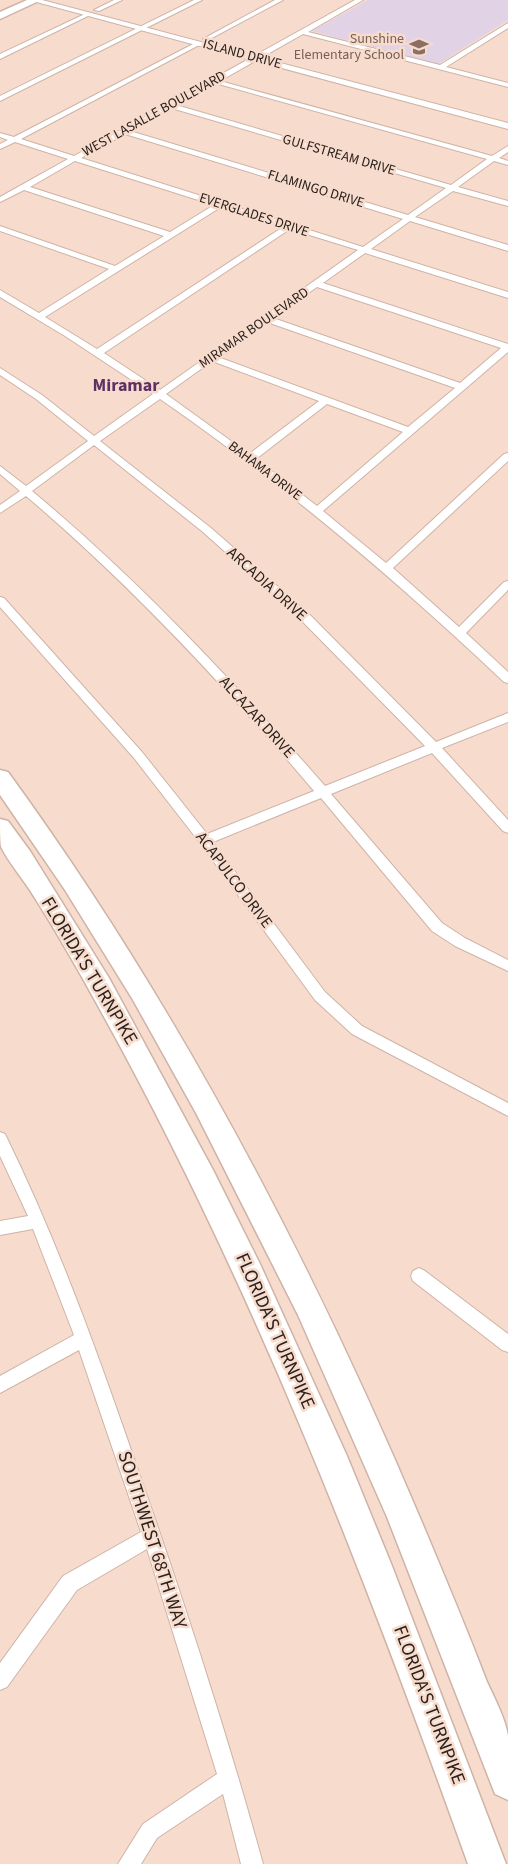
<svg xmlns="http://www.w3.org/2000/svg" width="508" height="1864" font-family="'Source Sans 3',sans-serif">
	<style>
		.education { fill: #e1d2e6 }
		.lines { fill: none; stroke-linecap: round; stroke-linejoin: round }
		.minor-casing { stroke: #ceb3a6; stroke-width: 2 }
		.tertiary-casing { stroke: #ceb3a6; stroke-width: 2 }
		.primary-casing { stroke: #ceb3a6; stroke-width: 3 }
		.motorway-casing { stroke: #ceb3a6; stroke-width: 3 }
		.minor { fill: #fff; fill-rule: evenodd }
		.tertiary { fill: #fff; fill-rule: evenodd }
		.primary { fill: #fff; fill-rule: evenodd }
		.motorway { fill: #fff; fill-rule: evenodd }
		.labels { text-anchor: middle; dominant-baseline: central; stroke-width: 5; stroke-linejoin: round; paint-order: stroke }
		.far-education-label { font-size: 14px; fill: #785e54; stroke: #f7dcce; text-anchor: end }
		.far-street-label { font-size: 14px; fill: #2b211c; stroke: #f7dcce }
		.street-label { font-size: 16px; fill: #2b211c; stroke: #f7dcce }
		.far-district-label { font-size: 18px; font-weight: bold; fill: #5e3064; stroke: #f7dcce }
		.near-street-label { font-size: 19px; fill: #2b211c; stroke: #f7dcce }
	</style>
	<rect width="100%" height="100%" fill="#f7dcce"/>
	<polygon class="education" points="368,0 508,0 508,20 438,64 312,31"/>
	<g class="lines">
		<g class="minor-casing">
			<g id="minor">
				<polygon points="114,0 122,0 99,11 94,10"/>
				<polygon points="194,0 202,0 0,101 0,96"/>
				<polygon points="275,0 283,0 208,40 203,39"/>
				<path d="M355,0h8l-55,32 132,33 68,-42v5l-62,39 62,16v4l-205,-53 -83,47 272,75 16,-10v6l-9,6 9,3v4l-14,-4 -36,26 50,14v5l-55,-15 -38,26 93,28v6l-98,-30 -39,28 137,43v6l-143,-45 -42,30 185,61v8l-185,159 63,52 118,-109 4,-1v8l-115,107 66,59 45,-45 4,-1v9l-42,43 42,39v11l-4,-1c-109,-103 -221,-198 -344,-283l-60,42 111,87 98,86 127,128 72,-29v9l-66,26 66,72v13l-5,-2 -71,-78 -101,41 111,129 23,15 43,22v11l-53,-25 -23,-15 -111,-133 -108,44 112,150 37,34 146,77v13l-156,-82 -37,-34 -115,-157 -66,-85 -134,-151v-10l4,1 138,154 65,82 107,-43c-89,-105 -183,-206 -288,-295l-26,17v-8l20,-14 -20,-17v-8l26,20 62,-45 -52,-42 -36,-24v-7l42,27 52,41 59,-42 -88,-58 -65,-39v-7l39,23 70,-44 -109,-38v-5l115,40 49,-30 -140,-46 -24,12v-5l68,-38 -53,-17 -15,7v-5l8,-4 -8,-3v-4l14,4 183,-95h4v2l-180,95 53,17zM215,83l272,76 -36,26 -275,-80zM171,108l275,80 -38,27 -278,-84zM125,134l278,85 -40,28 -282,-89zM75,161l139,44 -44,27 -140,-45zM221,207l62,20 -186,122 -52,-32zM290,229l68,21 -198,140 -56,-37zM317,287l184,61 -41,35 -187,-65zM267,322l188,66 -47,39 -190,-70zM212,361l107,40 -70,53 -83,-60zM327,404l76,28 -86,74 -61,-47zM94,445l109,87 98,88 124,126 -100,40c-91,-104 -186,-206 -293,-295z"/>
				<polygon points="87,13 92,14 0,59 0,54"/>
				<path d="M0,1132l5,2c53,108 93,220 132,333 46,131 89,263 126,397h-22l-18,-70 -66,44 -16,26h-23l25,-40 74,-50 -70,-225 -70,41 -70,97 -7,3v-27l63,-87 78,-44 -62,-182 -79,43v-17l74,-41 -41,-106 -33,6v-14l28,-5 -28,-60z"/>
				<polygon points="419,1268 425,1271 508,1334 508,1352 502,1350 413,1281 411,1276 413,1271"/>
			</g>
		</g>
		<g class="tertiary-casing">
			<polygon id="tertiary" points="29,0 42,0 508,123 508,129"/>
		</g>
		<g class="primary-casing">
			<polygon id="primary" points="27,0 41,0 0,19 0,12"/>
		</g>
		<g class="motorway-casing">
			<g id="motorway">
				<path d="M0,770l8,2c171,235 306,493 418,760 21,50 42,100 61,150 7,15 19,38 21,54 0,20 0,43 0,64l-13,-6 -108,-277 -89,-202 -102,-202 -63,-113 -68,-110 -65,-95z"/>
				<path d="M0,819l8,2 22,30 79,127 104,192 47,94 87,192 45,110 114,298h-38c-104,-291 -215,-578 -365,-849 -22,-40 -45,-81 -70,-120 -9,-15 -24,-32 -32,-48 -1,-8 -1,-20 -1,-28z"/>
			</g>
		</g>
		<use href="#minor" class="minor"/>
		<use href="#tertiary" class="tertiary"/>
		<use href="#primary" class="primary"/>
		<use href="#motorway" class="motorway"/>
	</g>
	<defs>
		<g id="school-bare" transform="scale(1.5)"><path d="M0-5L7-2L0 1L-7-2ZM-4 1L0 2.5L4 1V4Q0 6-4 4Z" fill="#8d6e63" stroke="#f7dcce" stroke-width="2.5" paint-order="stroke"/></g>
	</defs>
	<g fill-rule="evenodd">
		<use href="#school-bare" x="419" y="47"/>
	</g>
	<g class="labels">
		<g class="far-education-label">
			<text x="404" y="39">Sunshine<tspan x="404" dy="16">Elementary School</tspan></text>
		</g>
		<g class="far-street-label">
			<text transform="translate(242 54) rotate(15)">ISLAND DRIVE</text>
			<text transform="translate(154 114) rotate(-29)">WEST LASALLE BOULEVARD</text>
			<text transform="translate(339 155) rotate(16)">GULFSTREAM DRIVE</text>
			<text transform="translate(316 189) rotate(17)">FLAMINGO DRIVE</text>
			<text transform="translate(254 215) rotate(18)">EVERGLADES DRIVE</text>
			<text transform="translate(254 328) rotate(-35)">MIRAMAR BOULEVARD</text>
			<text transform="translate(265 471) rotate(37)">BAHAMA DRIVE</text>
		</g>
		<g class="street-label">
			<text transform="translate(267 584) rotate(42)">ARCADIA DRIVE</text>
			<text transform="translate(257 717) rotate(48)">ALCAZAR DRIVE</text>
			<text transform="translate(234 880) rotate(53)">ACAPULCO DRIVE</text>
		</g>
		<g class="far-district-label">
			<text x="126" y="385">Miramar</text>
		</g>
		<g class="near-street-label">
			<text transform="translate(89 971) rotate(59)">FLORIDA'S TURNPIKE</text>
			<text transform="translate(275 1331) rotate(66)">FLORIDA'S TURNPIKE</text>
			<text transform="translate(152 1540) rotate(72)">SOUTHWEST 68TH WAY</text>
			<text transform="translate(429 1705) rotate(69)">FLORIDA'S TURNPIKE</text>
		</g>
	</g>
</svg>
